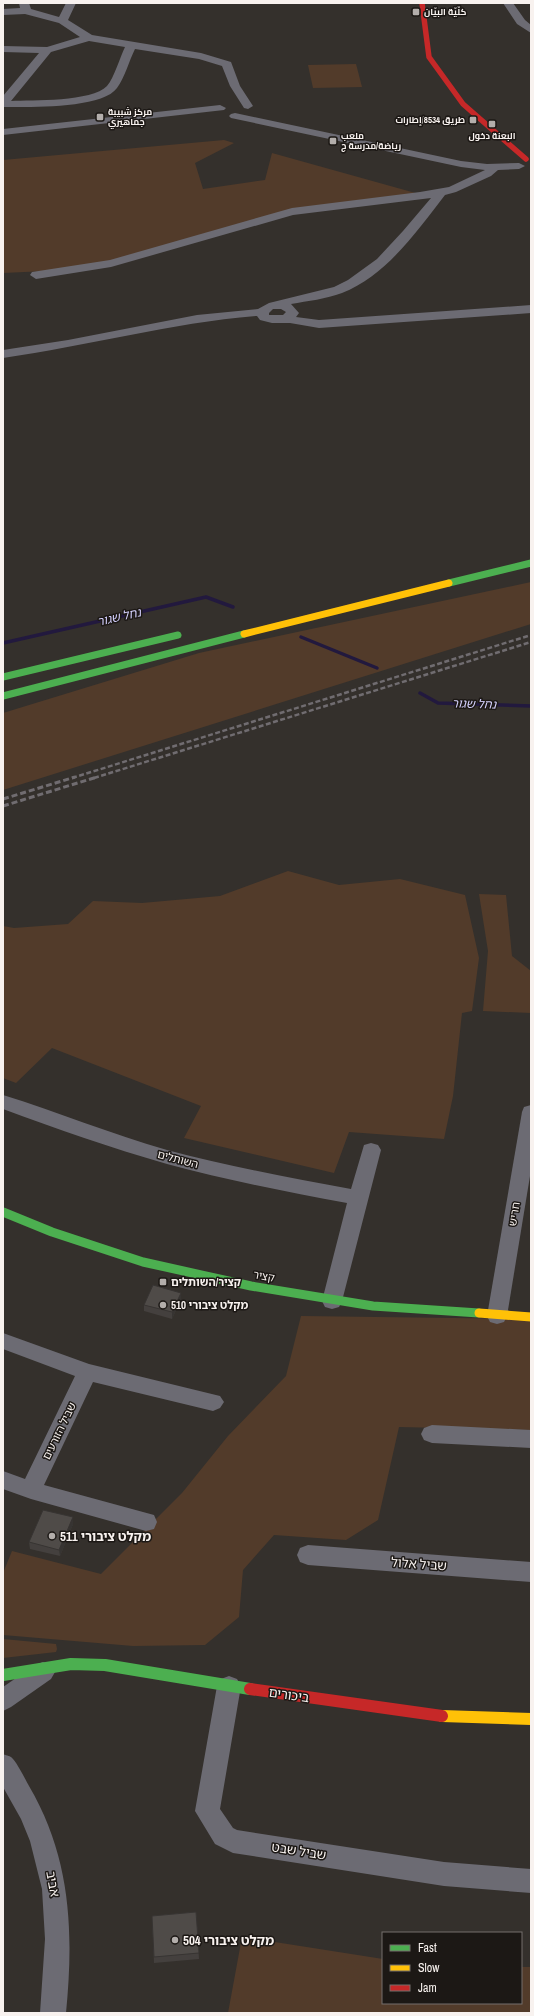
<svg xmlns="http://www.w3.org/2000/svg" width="534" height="2016" font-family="'Archivo Narrow',Cairo,'Noto Sans Hebrew',sans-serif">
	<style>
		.green { fill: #523b2a }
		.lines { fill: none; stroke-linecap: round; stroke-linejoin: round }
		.stream { stroke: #22193e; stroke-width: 3.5 }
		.street { fill: #6c6b73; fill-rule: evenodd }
		.fast-far2 { stroke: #4caf50; stroke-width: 7 }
		.fast-far1 { stroke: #4caf50; stroke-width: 9 }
		.fast { stroke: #4caf50; stroke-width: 12 }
		.slow-far2 { stroke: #ffc107; stroke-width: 7 }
		.slow-far1 { stroke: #ffc107; stroke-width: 9 }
		.slow { stroke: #ffc107; stroke-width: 12 }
		.jam-far1 { stroke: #c62828; stroke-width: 5.5 }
		.jam { stroke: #c62828; stroke-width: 12 }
		.rail-far1 { stroke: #706c70; stroke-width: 2.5; stroke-dasharray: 5 2.5; stroke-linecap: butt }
		.rail { stroke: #706c70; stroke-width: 3; stroke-dasharray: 6 3; stroke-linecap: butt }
		.wall { fill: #44403e }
		.shaded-wall { fill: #373432 }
		.building { fill: #4f4b48; stroke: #373432 }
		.poi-dot { fill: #b3aeab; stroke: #1c1815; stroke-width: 1.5 }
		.labels { text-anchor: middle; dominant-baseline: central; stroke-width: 3; stroke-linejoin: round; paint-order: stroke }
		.far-poi-label { font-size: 9px; font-weight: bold; fill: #f8f2ef; stroke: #1c1815; text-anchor: start }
		.street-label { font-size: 11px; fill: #f8f2ef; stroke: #1c1815 }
		.poi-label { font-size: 11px; font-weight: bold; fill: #f8f2ef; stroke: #1c1815; text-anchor: start }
		.water-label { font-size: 12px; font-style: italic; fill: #d4d0fd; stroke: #1c1815 }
		.near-poi-label { font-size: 13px; font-weight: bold; fill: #f8f2ef; stroke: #1c1815; text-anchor: start }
		.near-street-label { font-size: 13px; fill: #f8f2ef; stroke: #1c1815 }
	</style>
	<rect width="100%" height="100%" fill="#34302c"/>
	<g class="green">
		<polygon points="356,64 362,87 313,88 308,65"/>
		<polygon points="224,140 234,143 195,163 203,189 265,180 272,153 419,194 281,215 107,262 46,271 3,273 3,160"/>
		<polygon points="531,582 531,624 3,790 3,713 199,653"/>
		<polygon points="288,871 339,885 400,879 465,895 479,958 472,1011 462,1013 453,1096 444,1139 349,1132 334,1173 184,1138 201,1106 52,1048 16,1083 3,1078 3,926 14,928 68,924 93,901 142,903 220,896"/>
		<polygon points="479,894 506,895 512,956 531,971 531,1013 483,1011 488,951"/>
		<polygon points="301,1316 531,1319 531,1430 399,1427 378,1520 346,1540 274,1535 243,1570 239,1617 205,1645 133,1646 3,1635 3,1573 12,1551 101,1574 182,1493 228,1436 286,1376"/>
		<polygon points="3,1639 56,1644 57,1649 56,1652 3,1658"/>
		<polygon points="242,1937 383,1959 383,2003 521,2003 521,1967 531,1967 531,2013 228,2013"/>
	</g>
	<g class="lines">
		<g class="stream">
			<polyline points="301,637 377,668"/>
			<polyline points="3,643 206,597 233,607"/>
			<polyline points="420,693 438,703 531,706"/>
		</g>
		<g class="street">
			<path d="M19,3h10l2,6 28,8 7,-14h10l-8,17 24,15 109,18 30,9 9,24 13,20 -5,3 -4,-1 -14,-22 -8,-20 -23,-7 -64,-10c-6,12 -10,28 -18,39 -15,21 -89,19 -114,19v-11l36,-43 -36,-1v-6l44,1 33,-10 -21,-14 -34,-9 -22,1v-6l17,-1zM89,41l36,6c-5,10 -11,31 -18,39 -15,16 -75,14 -96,15l40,-49z"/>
			<polygon points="503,3 513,3 525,20 531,25 531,33 517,24"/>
			<polygon points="220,105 226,108 224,110 3,135 3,129"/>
			<path d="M235,113l226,48 26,3 32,-1 6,3 -6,3 -21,1 -7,6 -35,16 -11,3c-28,36 -59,81 -103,98 -16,6 -34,8 -51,11l8,9 -3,4 23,3 212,-15v8l-212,15 -29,-5h-18l-12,-3 -3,-4c-86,7 -169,30 -254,42v-8l65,-10 129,-25 61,-6 11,-6 65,-16 14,-7 29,-21 26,-28 28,-33 -138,17 -182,52 -75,12 -6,-4 2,-3 78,-12 182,-52 128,-16 29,-5 36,-17 -24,-3 -230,-49 -2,-2 2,-2zM273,309h8l5,3 -3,3h-14v-2z"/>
			<path d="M3,1095c55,17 108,39 164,55 61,16 123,28 184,39l13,-44 7,-2 7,2 3,5 -39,151 -3,6 -7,2 -7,-2 -3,-6 25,-98c-60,-11 -121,-23 -180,-39 -56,-16 -110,-35 -164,-55z"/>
			<polygon points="531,1105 531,1170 507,1316 504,1322 497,1324 490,1322 487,1316 522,1112 524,1107"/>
			<polygon points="3,1333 89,1364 220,1396 224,1402 220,1408 213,1411 93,1382 44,1485 154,1515 157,1522 154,1529 146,1531 31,1499 3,1489 3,1471 25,1479 75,1376 3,1349"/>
			<polygon points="432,1425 531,1430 531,1448 432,1443 424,1440 421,1434 424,1428"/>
			<polygon points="308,1545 531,1562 531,1582 308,1565 300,1562 297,1555 300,1548"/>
			<polygon points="43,1662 51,1665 55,1672 51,1679 11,1707 3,1711 3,1687 35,1665"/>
			<polygon points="229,1676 237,1679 241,1686 220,1809 233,1828 237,1830 444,1862 531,1869 531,1893 444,1886 233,1853 215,1844 195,1811 217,1686 221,1679"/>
			<path d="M3,1754c2,1 7,2 8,3 6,5 14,22 18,29 42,72 45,145 37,227h-26l5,-74 -3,-50 -12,-48 -9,-22 -18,-32z"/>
		</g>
		<g class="fast-far2">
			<polyline points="449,583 531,563"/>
			<polyline points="3,677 178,635"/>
			<polyline points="3,696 244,634"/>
		</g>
		<polyline class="fast-far1" points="3,1212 52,1232 143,1262 251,1286 373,1306 479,1313"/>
		<polyline class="fast" points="3,1675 71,1664 105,1665 250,1689"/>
		<polyline class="slow-far2" points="244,634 449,583"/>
		<polyline class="slow-far1" points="479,1313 531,1317"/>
		<polyline class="slow" points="442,1716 531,1719"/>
		<polyline class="jam-far1" points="422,3 429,57 463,104 526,159"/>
		<polyline class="jam" points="250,1689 442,1716"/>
		<g class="rail-far1">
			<polyline points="72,778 531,635"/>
			<polyline points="94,778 531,642"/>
		</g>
		<g class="rail">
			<polyline points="3,799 75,777"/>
			<polyline points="3,806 97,777"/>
		</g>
	</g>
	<g class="wall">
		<polygon points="181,1293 181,1299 172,1319 144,1311 144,1305"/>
		<polygon points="73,1524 60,1556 30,1549 29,1542"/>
		<polygon points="196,1912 199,1959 154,1963 152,1916"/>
	</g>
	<g class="shaded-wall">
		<polygon points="181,1293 181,1299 172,1319 172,1312"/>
		<polygon points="73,1517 73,1524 60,1556 59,1550"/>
	</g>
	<g class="building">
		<polygon points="153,1285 181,1293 172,1312 144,1305"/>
		<polygon points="43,1510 73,1517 59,1550 29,1542"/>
		<polygon points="196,1912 199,1953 154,1957 152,1916"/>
	</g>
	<g class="poi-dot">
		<rect x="412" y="8" width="8" height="8" rx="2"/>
		<rect x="96" y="113" width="8" height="8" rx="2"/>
		<rect x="469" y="116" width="8" height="8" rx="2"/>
		<rect x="488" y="120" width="8" height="8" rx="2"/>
		<rect x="329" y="137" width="8" height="8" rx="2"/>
		<rect x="159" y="1278" width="8" height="8" rx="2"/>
		<circle cx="163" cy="1305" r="4"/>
		<circle cx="52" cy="1536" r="4"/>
		<circle cx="175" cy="1940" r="4"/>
	</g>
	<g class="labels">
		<g class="far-poi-label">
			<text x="424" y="12">كلّيّة البيّان</text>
			<text x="108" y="112">مركز شبيبة<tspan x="108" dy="10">جماهيري</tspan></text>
			<text x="465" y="120" text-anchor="end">طريق 8534/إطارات</text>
			<text x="341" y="136">ملعب<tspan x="341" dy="10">رياضة/مدرسة ج</tspan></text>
			<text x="492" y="136" text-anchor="middle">البعنة دخول</text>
		</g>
		<g class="street-label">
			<text transform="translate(178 1159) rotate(15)">השותלים</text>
			<text transform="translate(514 1214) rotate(-81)">חריש</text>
			<text transform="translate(264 1276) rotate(10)">קציר</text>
			<text transform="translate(59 1431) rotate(-64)">שביל הזורעים</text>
		</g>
		<g class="poi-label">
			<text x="171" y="1282">קציר/השותלים</text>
			<text x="171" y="1305">מקלט ציבורי 510</text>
		</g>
		<g class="water-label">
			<text transform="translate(119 617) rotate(-13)">נחל שגור</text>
			<text transform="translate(474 704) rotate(2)">נחל שגור</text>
		</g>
		<g class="near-poi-label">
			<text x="60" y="1536">מקלט ציבורי 511</text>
			<text x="183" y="1940">מקלט ציבורי 504</text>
		</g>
		<g class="near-street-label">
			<text transform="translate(419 1564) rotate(4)">שביל אלול</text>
			<text transform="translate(289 1695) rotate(8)">ביכורים</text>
			<text transform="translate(299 1851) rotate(9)">שביל שבט</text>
			<text transform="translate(53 1884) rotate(80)">אביב</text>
		</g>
	</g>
	<rect width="534" height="2016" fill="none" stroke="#f8f2ef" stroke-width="8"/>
	<rect x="382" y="1932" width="140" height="72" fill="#1c1815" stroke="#746f6c"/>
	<rect x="390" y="1945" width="20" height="6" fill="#4caf50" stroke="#746f6c"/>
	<text x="418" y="1952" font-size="12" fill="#f8f2ef">Fast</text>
	<rect x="390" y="1965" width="20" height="6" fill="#ffc107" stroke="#746f6c"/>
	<text x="418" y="1972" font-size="12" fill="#f8f2ef">Slow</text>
	<rect x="390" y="1985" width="20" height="6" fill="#c62828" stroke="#746f6c"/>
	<text x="418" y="1992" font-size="12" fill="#f8f2ef">Jam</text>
</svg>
